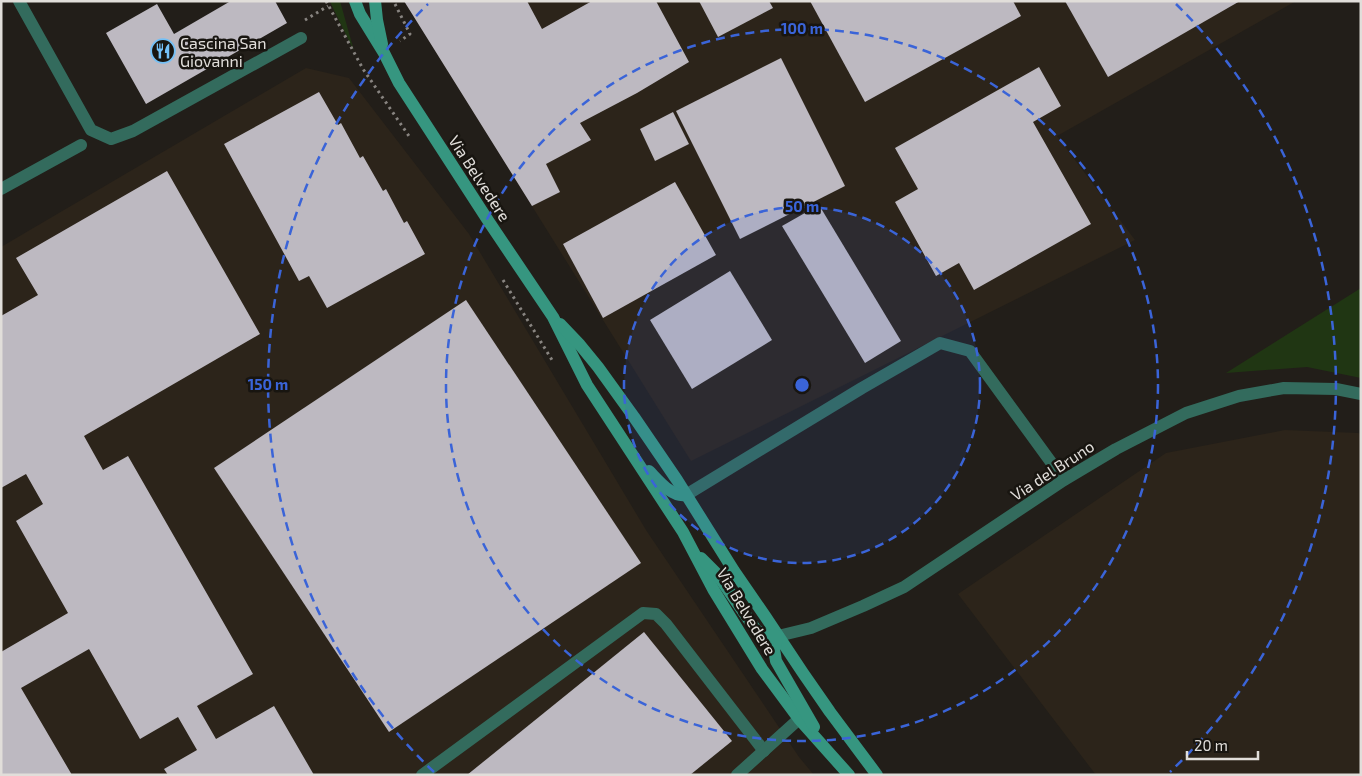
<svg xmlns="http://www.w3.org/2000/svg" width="1362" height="776" font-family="'Exo 2',sans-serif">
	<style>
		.built { fill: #2c241a }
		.green { fill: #203613 }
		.building { fill: #bdb9c1 }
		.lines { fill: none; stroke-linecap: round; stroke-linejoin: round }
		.path { stroke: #888480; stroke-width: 3; stroke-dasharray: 2.5 4; stroke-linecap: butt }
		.lane { stroke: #336b5d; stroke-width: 12 }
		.street { stroke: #336b5d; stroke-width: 12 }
		.secondary { stroke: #369680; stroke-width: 12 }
		.ring { fill: none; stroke: #3a64d8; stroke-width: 2.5; stroke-dasharray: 9 6 }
		.labels { text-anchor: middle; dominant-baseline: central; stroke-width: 5; stroke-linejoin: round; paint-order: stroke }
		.poi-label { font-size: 16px; fill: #e1deda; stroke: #181510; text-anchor: start }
		.street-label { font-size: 16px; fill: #e1deda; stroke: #181510 }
		.centre { fill: #3a64d8; stroke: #181510; stroke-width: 2.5 }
		.ring-label { font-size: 15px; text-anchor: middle; font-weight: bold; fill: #3a64d8; stroke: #181510; stroke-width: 5; stroke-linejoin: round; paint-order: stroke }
	</style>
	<rect width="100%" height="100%" fill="#221e19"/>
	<g class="built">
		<polygon points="404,1 1296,1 1057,136 1135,240 691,461"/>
		<polygon points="306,68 349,78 469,234 646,530 799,757 814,775 1,775 1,247"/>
		<polygon points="1285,430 1358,433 1361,434 1361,775 1096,775 958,594 1166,453"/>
	</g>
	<g class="green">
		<polygon points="330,1 340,1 354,51 332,6"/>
		<polygon points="1361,288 1361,378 1307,367 1226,373"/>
	</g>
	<g class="building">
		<polygon points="229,1 275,1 287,23 146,104 106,33 157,4 174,34 229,2"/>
		<polygon points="404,1 527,1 542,29 592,1 656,1 689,62 637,93 580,123 591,140 546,164 560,192 532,206"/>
		<polygon points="699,1 769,1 773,8 718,37"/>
		<polygon points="810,1 1013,1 1021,16 865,102"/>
		<polygon points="1065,1 1240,1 1108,77"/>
		<polygon points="781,58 845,186 740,239 676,111"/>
		<polygon points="1039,67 1061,106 1033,122 1091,224 974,290 959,263 936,276 895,202 918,189 895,148"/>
		<polygon points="319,92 338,125 341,123 360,158 363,156 383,191 386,189 404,223 407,221 425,254 327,308 309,276 299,281 224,144"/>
		<polygon points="673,112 689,144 655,161 640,129"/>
		<polygon points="167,171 260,334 84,436 103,470 128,456 253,674 197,706 216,739 274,706 314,775 168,775 164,769 197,750 178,717 140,739 89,649 21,688 72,775 1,775 1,652 68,613 16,521 43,504 26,474 1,488 1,316 38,295 16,258"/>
		<polygon points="675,182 716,255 603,318 563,244"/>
		<polygon points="819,205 901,341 865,363 782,226"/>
		<polygon points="730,271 772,340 692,389 650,320"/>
		<polygon points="466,300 641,563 389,732 214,468"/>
		<polygon points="644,632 732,741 690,775 467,775"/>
	</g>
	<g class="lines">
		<g class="path">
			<polyline points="326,1 363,69 411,139"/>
			<polyline points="395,4 410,34 400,41"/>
			<polyline points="305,20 328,6"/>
			<polyline points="503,280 552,360"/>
		</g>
		<g class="lane">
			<polyline points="422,775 643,613 656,614 666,624 764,751"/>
			<polyline points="737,775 799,719"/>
		</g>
		<g class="street">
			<polyline points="19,1 91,130 111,139 133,131 301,38"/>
			<polyline points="1,189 81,145"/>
			<polyline points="686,495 862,388 940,343 970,351 1064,480"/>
			<polyline points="778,636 811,628 863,606 904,587 1064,480 1116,449 1186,413 1239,396 1284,388 1336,389 1361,394"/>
		</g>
		<g class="secondary">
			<polyline points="355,1 360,14 384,53 399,83 489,222 553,317 587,385 683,532 713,589 762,669 799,719 849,775"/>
			<polyline points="375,1 377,20 382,44"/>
			<polyline points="560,324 580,345 598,367 634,417 677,480 734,571 765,616 803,673 830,712 877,775"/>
			<path d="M649,471c9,9 23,27 37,24"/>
			<polyline points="701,558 717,574 756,630 766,635 778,636 774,649 776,661 814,727"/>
		</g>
	</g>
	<circle cx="802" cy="385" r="178" fill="#3a64d8" fill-opacity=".12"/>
	<g class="ring">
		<circle cx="802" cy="385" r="178"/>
		<circle cx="802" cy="385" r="356"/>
		<path d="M434 772A534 534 0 0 1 428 4M1176 4A534 534 0 0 1 1170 772"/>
	</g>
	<defs>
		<g id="restaurant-ring" transform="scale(1.25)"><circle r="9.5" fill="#181510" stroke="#74c0f6" stroke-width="1.5"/><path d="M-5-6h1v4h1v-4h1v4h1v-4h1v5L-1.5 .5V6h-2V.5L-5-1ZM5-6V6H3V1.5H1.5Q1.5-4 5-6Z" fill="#74c0f6"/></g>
	</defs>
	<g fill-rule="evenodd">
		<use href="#restaurant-ring" x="163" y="51"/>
	</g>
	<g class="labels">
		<g class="poi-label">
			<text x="180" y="42">Cascina San<tspan x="180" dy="18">Giovanni</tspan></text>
		</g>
		<g class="street-label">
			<text transform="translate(480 178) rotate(57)">Via Belvedere</text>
			<text transform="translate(1052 470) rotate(-33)">Via del Bruno</text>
			<text transform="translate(747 611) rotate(59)">Via Belvedere</text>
		</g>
	</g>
	<circle cx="802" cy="385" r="8" class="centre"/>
	<g class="ring-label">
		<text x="802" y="34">100 m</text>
		<text x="802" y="212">50 m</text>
		<text x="268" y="390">150 m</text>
	</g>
	<rect width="1362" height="776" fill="none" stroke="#e1deda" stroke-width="5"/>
	<path d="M1187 751v8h71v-8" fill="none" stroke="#e1deda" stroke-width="2.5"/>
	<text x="1194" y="751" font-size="15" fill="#e1deda" stroke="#181510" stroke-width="4" paint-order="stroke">20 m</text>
</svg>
